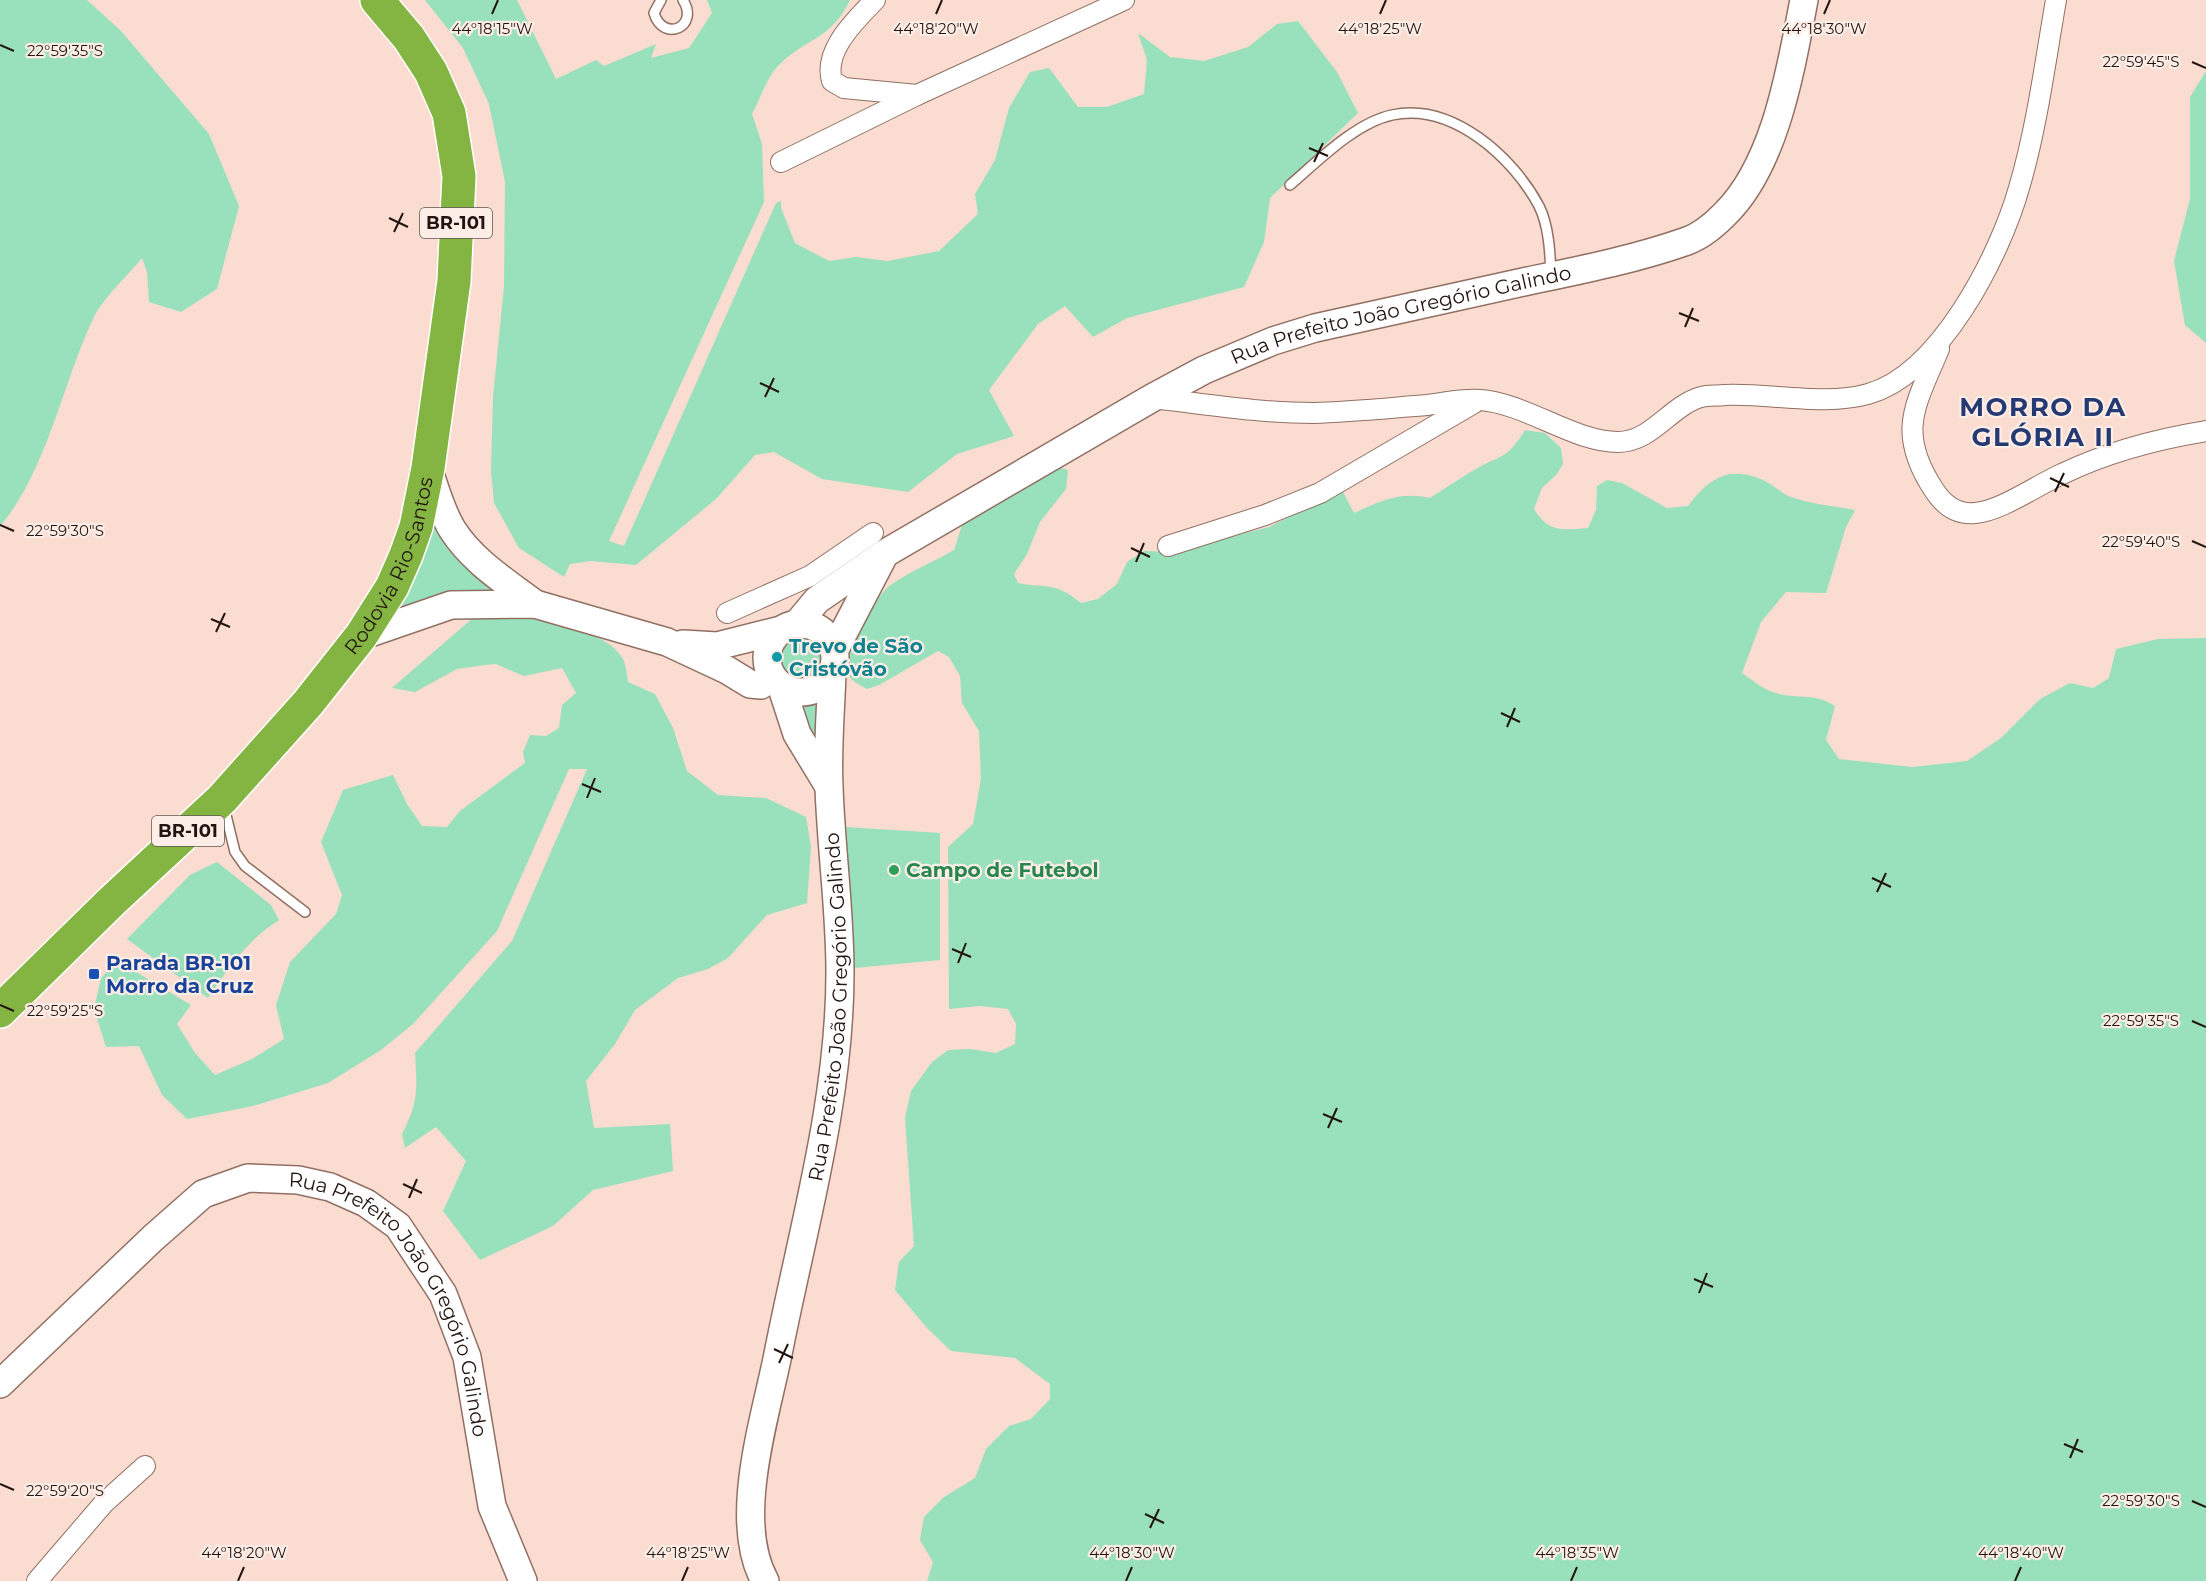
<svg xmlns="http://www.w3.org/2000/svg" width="2206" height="1581" font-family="Montserrat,sans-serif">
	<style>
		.green { fill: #99e0bc }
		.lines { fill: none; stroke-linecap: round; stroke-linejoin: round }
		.lane-casing { stroke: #917063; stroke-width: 12 }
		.street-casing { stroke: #917063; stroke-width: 22 }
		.secondary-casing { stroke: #917063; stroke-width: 30 }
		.highway-casing { stroke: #fff; stroke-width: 36 }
		.lane { stroke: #fff; stroke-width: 9 }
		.street { stroke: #fff; stroke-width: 20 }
		.secondary { stroke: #fff; stroke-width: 27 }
		.highway { stroke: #84b542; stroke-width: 33 }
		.ticks { fill: none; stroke: #221510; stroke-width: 2 }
		.culture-dot { fill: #0f9aa8; stroke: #fcede7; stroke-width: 2 }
		.leisure-dot { fill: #2e9e5b; stroke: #fcede7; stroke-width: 2 }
		.transit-dot { fill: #1a4fb4; stroke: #fcede7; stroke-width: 2 }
		.labels { text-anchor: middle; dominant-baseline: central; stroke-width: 4.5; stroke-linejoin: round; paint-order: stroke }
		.shield { fill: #fcede7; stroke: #635650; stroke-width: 1.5 }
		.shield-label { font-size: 18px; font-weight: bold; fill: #221510 }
		.street-label { font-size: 20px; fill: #221510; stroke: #fcede7 }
		.culture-label { font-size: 20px; font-weight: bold; fill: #0d838f; stroke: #fcede7; text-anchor: start }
		.leisure-label { font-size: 20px; font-weight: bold; fill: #27864d; stroke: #fcede7; text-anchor: start }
		.transit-label { font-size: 20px; font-weight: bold; fill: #164399; stroke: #fcede7; text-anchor: start }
		.district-label { font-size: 26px; font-weight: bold; letter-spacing: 1.5px; fill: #253a72; stroke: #fcede7 }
		.ticks-label { font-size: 15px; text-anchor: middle; fill: #221510; stroke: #fcede7; stroke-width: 4.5; stroke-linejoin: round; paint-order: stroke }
	</style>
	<rect width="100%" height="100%" fill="#fadcd1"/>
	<g class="green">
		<path d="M0,0h87l34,31 88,103 30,72 -22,83 -36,23 -32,-10 -2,-30 -5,-14c-14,17 -40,41 -49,61 -30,63 -47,154 -93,207z"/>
		<path d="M425,0h92l39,79 40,-19 8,6 52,-22 -5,14 38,-10 23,-35 -5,-13h143c-19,40 -44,38 -71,65 -12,12 -19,34 -27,49l10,30 2,58 -155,339 15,5 152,-343 5,-2v7l14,35 34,18 27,-4 32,4 51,-10 39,-37 -3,-20 20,-34 14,-52 21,-36 19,-4 29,39h29l37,-13 3,-34 -9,-27 32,24 34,4 44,-14 29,-23 21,-3 39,51 21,41 -88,85 -6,44 -20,45 -117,31 -34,19 -28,-31 -27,18 -49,66 25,46 -57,18 -49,38 -86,-13 -48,-27 -19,3 -39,44 -80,66 -45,-4 -21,3 -6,13 -45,-29 -25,-45 -3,-32 2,-74 11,-111 1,-104 -16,-78 -26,-56z"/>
		<polygon points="2206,71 2206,343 2185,325 2174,261 2190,199 2190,97"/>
		<path d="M1525,430l20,3 16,15 2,16 -6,10 -15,14 -8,21c15,24 28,21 54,19l8,-18 1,-24 10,-6 15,3 45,25 21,-2c21,-28 41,-41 75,-26 9,4 18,13 28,17 20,7 43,9 64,13l-9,17 -20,66 -40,-1 -25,30 -19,51c9,6 18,14 28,18 25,10 43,0 65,15l-9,34 13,19 73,8 55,-6 34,-23 39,-39 30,-16 23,5 16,-10 7,-29 42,-10 48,-1v943h-1279l6,-19 -13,-22 4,-23 20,-20 31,-19 11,-29 23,-23 22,-7 19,-20v-15l-35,-26 -64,-7 -24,-23 -32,-38 4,-28 15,-16 -9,-128 6,-27 21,-29 16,-12 22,-1 26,4 19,-9 1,-20 -8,-15 -28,-3 -31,3 -1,-162 25,-23 8,-45 -2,-48 -17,-28 -2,-27 -11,-19 -11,-6 -59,34 -12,4c-9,-5 -21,-10 -21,-23 0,-15 31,-71 43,-80 20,-14 44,-24 65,-36l11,-34 93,-49 10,3 -2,19 -26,33 -13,32 -13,20 4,9c30,6 36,-2 63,20l17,-4 19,-15 10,-22 17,-11 27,1 98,-25 73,-37 12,23c26,-12 47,-22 76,-15 14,-9 29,-19 44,-28 27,-16 32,-9 51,-40z"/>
		<polygon points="434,517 498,589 453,593 397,616 423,561"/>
		<path d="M540,615c22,7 72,22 83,44 3,6 4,16 5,23l27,12 18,34 14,43 31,24 48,3 40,19 5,30 -4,56 -40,12 -39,43 -20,11 -30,9 -43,32 -20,34 -29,37 8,47 76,-4 3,47 -80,19 -40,36 -73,34 -37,-49 23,-50 -30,-34 -31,21 -3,-14c17,-32 15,-46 13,-81l97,-112 75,-172h-18l-72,162 -84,93 -32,26 -53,33 -75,23 -66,13 -25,-24 -23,-49 -33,1 -12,-38 7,-31 17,-17 73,44 -14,19 18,29 20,22 37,-16 32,-20 -8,-34 14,-43 46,-48 6,-19 -21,-53 22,-52 50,-15 14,29 15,22 25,1 13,-16 65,-48 -2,-11 7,-17 16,1 13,-8 3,-23 14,-12 -14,-25 -38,8 -28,-12 -11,1 -28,4 -42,23 -23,-4 82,-71z"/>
		<circle cx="800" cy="658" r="23"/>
		<polygon points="819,694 822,741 814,741 791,701"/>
		<polygon points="846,827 940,833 940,960 854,968"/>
		<path d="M217,862l54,43 8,15c-31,19 -51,49 -71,78l-81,-59 63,-64z"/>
	</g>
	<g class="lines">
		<g class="lane-casing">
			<g id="lane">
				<path d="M661,0l-7,13c9,30 46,14 29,-13"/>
				<path d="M1290,185c28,-24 65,-62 102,-70 60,-13 121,42 147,91 10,20 11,47 12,68"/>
				<polyline points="224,807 235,852 245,866 305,912"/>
			</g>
		</g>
		<g class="street-casing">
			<g id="street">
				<path d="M875,0c-19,20 -52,50 -43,81l12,7 73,7"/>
				<polyline points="781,162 917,95 1124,0"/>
				<path d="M1939,349c-24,57 -43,83 -5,141 9,14 22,25 41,23 26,-2 62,-28 87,-39 45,-22 95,-35 144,-43"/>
				<path d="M1152,398c54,6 107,15 161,15 38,-1 76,-5 114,-8 17,-2 37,-7 54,-5 46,4 93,42 137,42 34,0 52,-36 83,-45 7,-2 16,-1 24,-2 44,-2 101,11 143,-1 72,-20 132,-139 151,-206 18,-61 26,-125 37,-188"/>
				<polyline points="1168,546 1265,515 1320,493 1474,403"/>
				<polyline points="727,613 810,576 873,533"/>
				<polyline points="37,1581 104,1503 145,1466"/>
			</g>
		</g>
		<g class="secondary-casing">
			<g id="secondary">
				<path d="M428,468c7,20 13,43 24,61 20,32 54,53 83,75"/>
				<path id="s1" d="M797,624l20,-24 67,-46 268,-156 52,-28 69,-29 42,-13c71,-16 142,-31 213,-47 53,-11 108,-22 159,-40 14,-5 27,-16 37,-26 52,-50 67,-148 80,-215"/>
				<circle cx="801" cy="658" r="34"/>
				<polyline points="361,636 451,605 535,604 667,642 727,670 750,684 761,685 772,676"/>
				<polyline points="683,644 717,646 781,630"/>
				<polyline points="834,651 882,559"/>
				<polyline points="781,685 797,734 828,785"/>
				<path id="s2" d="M0,1384l153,-146 50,-44 45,-16 50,2 32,7 36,16 32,23 45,68 24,63 25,149 31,75"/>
				<path id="s3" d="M765,1581c-33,-59 -1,-159 12,-222 25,-129 63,-255 63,-387 0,-62 -9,-124 -11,-185 -2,-38 2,-78 3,-116"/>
			</g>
		</g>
		<g class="highway-casing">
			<g id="highway">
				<path id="s4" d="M0,1011l111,-109 111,-103 86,-96 53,-67 31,-49 14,-32 10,-28 12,-59 26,-187 5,-105 -10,-63 -18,-41 -22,-34 -32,-38"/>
			</g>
		</g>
		<use href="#lane" class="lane"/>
		<use href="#street" class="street"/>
		<use href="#secondary" class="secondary"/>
		<use href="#highway" class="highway"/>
	</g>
	<path class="ticks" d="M492,14l6,-14M936,14l6,-14M1380,14l6,-14M1824,14l6,-14M0,45l14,6M2192,62l14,6M1309,148l19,8M1314,162l9,-19M389,218l19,9M394,232l9,-19M1679,313l20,8M1685,327l8,-19M760,383l19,9M765,397l9,-19M2050,478l19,9M2055,492l9,-19M0,525l14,6M2192,541l14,6M1131,548l19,9M1136,562l8,-19M211,619l19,8M216,632l9,-19M1501,713l19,9M1507,727l8,-19M582,784l19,8M587,798l8,-20M1872,878l19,9M1877,892l9,-19M952,949l19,8M958,963l8,-20M0,1005l14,6M2192,1021l14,6M1323,1114l19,8M1328,1128l9,-20M403,1184l19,9M409,1198l8,-19M1694,1279l19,8M1699,1293l8,-20M774,1349l19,9M779,1363l9,-19M2064,1444l19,8M2070,1458l8,-19M0,1484l14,6M2192,1501l14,6M1145,1514l19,9M1150,1528l9,-19M238,1581l6,-14M682,1581l6,-14M1126,1581l6,-14M1571,1581l6,-14M2015,1581l6,-14"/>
	<circle class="culture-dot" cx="777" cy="657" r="6"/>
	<circle class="leisure-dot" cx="894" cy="870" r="6"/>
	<rect class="transit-dot" x="88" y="968" width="12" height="12" rx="3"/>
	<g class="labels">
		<g class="shield">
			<rect x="420" y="208" width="72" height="30" rx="4.5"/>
			<rect x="152" y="816" width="72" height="30" rx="4.5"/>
		</g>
		<g class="shield-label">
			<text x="456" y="223">BR-101</text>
			<text x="188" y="831">BR-101</text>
		</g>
		<g class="street-label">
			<text stroke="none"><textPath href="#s1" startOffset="687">Rua Prefeito João Gregório Galindo</textPath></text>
			<text stroke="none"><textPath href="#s4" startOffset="598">Rodovia Rio-Santos</textPath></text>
			<text stroke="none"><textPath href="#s3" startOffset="584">Rua Prefeito João Gregório Galindo</textPath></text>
			<text stroke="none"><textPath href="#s2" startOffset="542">Rua Prefeito João Gregório Galindo</textPath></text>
		</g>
		<g class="culture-label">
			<text x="789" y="646">Trevo de São<tspan x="789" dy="23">Cristóvão</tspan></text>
		</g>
		<g class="leisure-label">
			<text x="906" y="870">Campo de Futebol</text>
		</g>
		<g class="transit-label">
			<text x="106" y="963">Parada BR-101<tspan x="106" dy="23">Morro da Cruz</tspan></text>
		</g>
		<g class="district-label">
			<text x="2043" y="407">MORRO DA<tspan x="2043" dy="30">GLÓRIA II</tspan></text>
		</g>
	</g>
	<g class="ticks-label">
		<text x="492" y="34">44°18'15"W</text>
		<text x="936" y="34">44°18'20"W</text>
		<text x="1380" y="34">44°18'25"W</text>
		<text x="1824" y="34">44°18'30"W</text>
		<text x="65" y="56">22°59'35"S</text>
		<text x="2141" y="67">22°59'45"S</text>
		<text x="65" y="536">22°59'30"S</text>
		<text x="2141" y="547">22°59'40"S</text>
		<text x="65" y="1016">22°59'25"S</text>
		<text x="2141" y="1026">22°59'35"S</text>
		<text x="65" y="1496">22°59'20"S</text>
		<text x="2141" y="1506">22°59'30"S</text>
		<text x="244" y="1558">44°18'20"W</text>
		<text x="688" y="1558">44°18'25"W</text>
		<text x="1132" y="1558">44°18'30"W</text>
		<text x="1577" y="1558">44°18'35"W</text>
		<text x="2021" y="1558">44°18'40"W</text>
	</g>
</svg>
